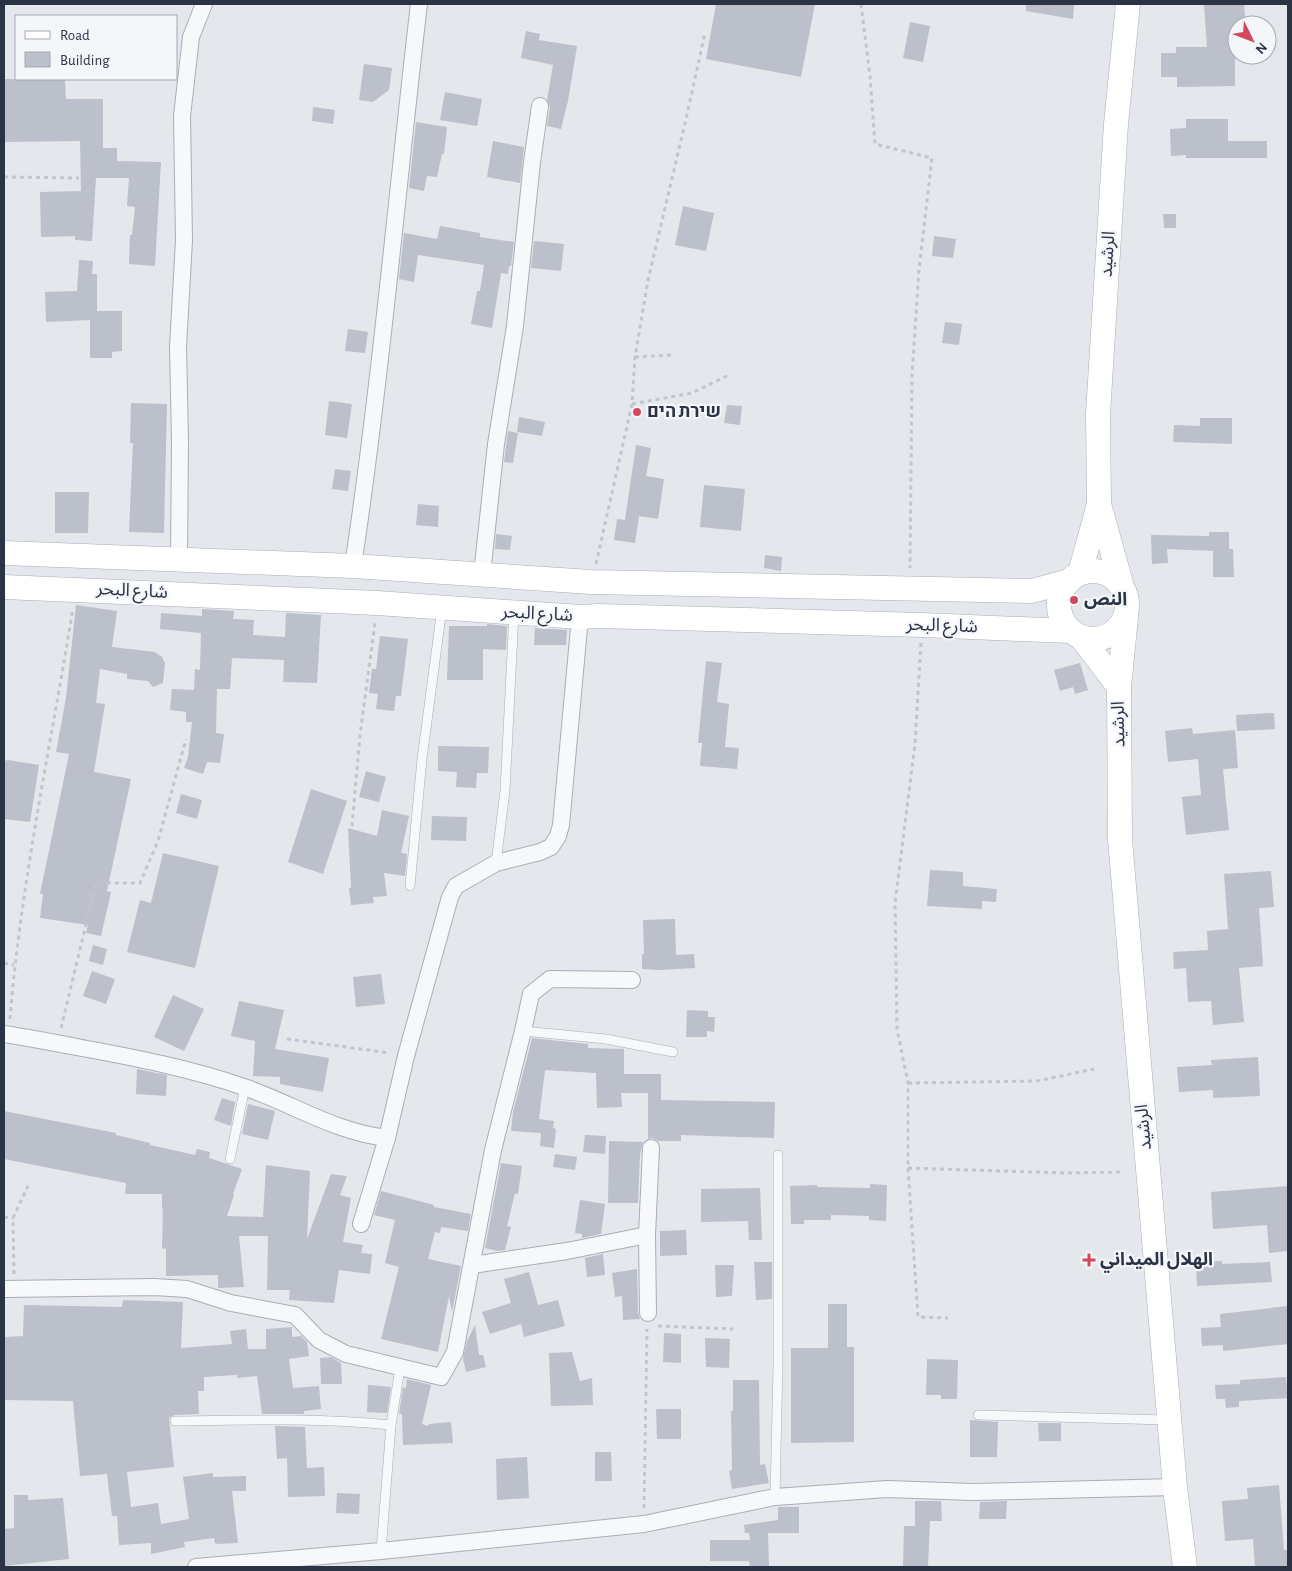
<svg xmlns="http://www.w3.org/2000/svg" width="1292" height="1571" font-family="'Alegreya Sans','Noto Sans Arabic',Heebo,sans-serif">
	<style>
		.building { fill: #bbc0ca }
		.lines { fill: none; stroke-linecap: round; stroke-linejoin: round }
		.lane-casing { stroke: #a9aeb7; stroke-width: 10 }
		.street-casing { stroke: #a9aeb7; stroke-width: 18 }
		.secondary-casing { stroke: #a9aeb7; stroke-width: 25 }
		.path { stroke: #c2c5cb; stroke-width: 3; stroke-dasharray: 4 4; stroke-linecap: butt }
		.lane { stroke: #f7f8fa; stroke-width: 9 }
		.street { stroke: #f7f8fa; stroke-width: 16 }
		.secondary { stroke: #fff; stroke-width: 24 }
		.poi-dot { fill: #d1495b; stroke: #f4f6f9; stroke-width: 2 }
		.labels { text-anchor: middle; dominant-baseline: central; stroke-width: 4.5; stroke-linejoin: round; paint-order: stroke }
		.street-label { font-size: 18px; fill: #2b3445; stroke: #f4f6f9 }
		.poi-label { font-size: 18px; font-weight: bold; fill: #2b3445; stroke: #f4f6f9; text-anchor: start }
	</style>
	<rect width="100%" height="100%" fill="#e4e7ec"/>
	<g class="building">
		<polygon points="716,4 815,4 801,77 706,59"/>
		<polygon points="1026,4 1074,4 1073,19 1026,11"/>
		<polygon points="1204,4 1244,4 1246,25 1235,26 1235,86 1177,87 1177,77 1161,77 1161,53 1176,53 1176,47 1207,47"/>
		<polygon points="910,22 930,26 923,62 903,58"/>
		<polygon points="526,31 540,34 539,40 577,46 568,101 561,129 547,126 550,107 547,100 553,65 521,58"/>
		<polygon points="364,64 392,68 389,90 373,102 359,100"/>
		<polygon points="4,79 65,79 66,99 103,99 103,148 117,148 117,161 161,162 155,266 129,264 130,235 132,235 135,207 127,206 129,178 96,178 92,241 75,240 75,236 41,237 40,192 81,191 80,141 4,142"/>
		<polygon points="445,92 482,99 477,126 440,120"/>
		<polygon points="313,107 335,110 333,124 312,121"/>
		<polygon points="1186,119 1228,119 1228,141 1267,141 1267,158 1186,158 1186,155 1171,156 1170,129 1186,128"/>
		<polygon points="416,122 447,127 444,154 442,154 437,177 427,176 424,191 409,188"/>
		<polygon points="493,141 524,147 520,183 487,177"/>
		<polygon points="683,206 714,213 706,251 675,245"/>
		<polygon points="1163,214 1176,214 1176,228 1164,228"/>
		<polygon points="440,226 480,233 480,237 514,242 511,266 509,266 508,274 501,273 492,328 471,324 477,291 480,291 484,265 418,255 414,282 399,279 404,233 437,239"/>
		<polygon points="934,236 956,239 953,258 932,256"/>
		<polygon points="534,241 564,244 561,271 531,268"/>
		<polygon points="79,260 93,261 92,274 97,274 97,311 122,311 122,351 112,352 112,358 90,358 90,320 46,322 45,292 77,291"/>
		<polygon points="945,322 962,324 959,345 942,343"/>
		<polygon points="348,329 368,332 365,353 345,351"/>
		<polygon points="329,401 352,404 347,438 325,435"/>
		<polygon points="131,403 167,404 164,533 129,532 133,443 130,443"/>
		<polygon points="727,405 742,406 740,425 724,423"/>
		<polygon points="519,417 545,422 542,436 517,432"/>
		<polygon points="1200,418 1232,418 1232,444 1173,442 1174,425 1200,426"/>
		<polygon points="508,431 518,433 513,463 504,462"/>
		<polygon points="636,445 651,448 646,476 664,479 658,519 639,516 635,543 614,540 617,519 625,520"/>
		<polygon points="335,469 351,471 348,491 332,489"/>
		<polygon points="704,485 745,489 741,531 700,527"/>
		<polygon points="55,492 89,492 88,533 55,533"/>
		<polygon points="418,504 439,506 438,527 416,525"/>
		<polygon points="1209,532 1229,532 1229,549 1233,549 1234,577 1213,577 1213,551 1167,549 1168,563 1152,564 1151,535 1209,536"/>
		<polygon points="496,534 512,536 510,550 495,549"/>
		<polygon points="765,555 782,557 781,571 764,568"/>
		<polygon points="76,605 117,611 112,647 155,652 162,657 165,663 163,683 153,687 148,681 127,679 127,674 100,669 96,703 105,704 94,772 131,779 107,891 111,892 101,936 86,933 88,925 40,918 43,894 40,894 69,754 56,752 66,698"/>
		<polygon points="202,609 234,611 233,619 254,620 253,635 285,637 286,613 321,615 317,683 283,682 284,660 232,658 230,689 217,689 216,733 224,734 220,763 207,762 203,774 184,768 188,757 192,722 186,722 186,712 170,710 172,689 194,690 195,669 200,670 201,633 160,629 161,613 202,616"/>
		<polygon points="487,624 507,626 506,650 483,649 483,680 447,680 449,626 487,626"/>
		<polygon points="535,628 567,630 566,645 534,645"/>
		<polygon points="380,636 408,639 401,696 396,696 394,711 376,709 378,694 369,693 372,669 376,669"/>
		<polygon points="706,661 722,663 717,702 729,704 725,747 739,748 737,769 700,766 702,743 698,743"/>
		<polygon points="1080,663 1088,690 1075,694 1073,687 1060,691 1054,670"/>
		<polygon points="1274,713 1275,729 1237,731 1236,715"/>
		<polygon points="1192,728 1193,734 1235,730 1238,768 1223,769 1229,830 1186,835 1182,797 1201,795 1198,759 1168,762 1165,731"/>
		<polygon points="438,746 489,747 488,773 477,773 476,788 456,787 457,772 438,771"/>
		<polygon points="8,760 39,765 30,822 4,819 4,761"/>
		<polygon points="366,771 386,777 379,802 359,797"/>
		<polygon points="311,789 347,801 323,874 288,862"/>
		<polygon points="181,794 202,800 197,819 176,813"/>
		<polygon points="382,810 409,816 401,853 407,854 405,876 384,873 387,896 373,897 374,903 351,905 349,888 351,888 348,828 377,836"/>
		<polygon points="432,816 467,817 466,841 431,840"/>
		<polygon points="163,853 219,866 195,968 127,952 140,900 151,903"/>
		<polygon points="930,870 963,872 963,886 997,889 996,902 982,901 982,909 927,906"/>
		<polygon points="1271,871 1274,907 1259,908 1263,966 1239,968 1244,1022 1213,1025 1211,1001 1188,1002 1186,968 1174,969 1173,952 1208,950 1207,931 1228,929 1224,874"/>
		<polygon points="675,919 676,955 694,954 695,968 658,970 642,969 642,954 644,954 643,920"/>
		<polygon points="93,945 107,949 103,965 89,961"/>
		<polygon points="92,971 115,979 106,1004 83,996"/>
		<polygon points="381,974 385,1004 356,1007 353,977"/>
		<polygon points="173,995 204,1009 184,1051 154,1037"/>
		<polygon points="239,1001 284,1010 275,1049 329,1058 323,1092 280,1084 280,1077 253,1076 255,1041 231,1036"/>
		<polygon points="687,1010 708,1011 708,1017 715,1017 714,1032 707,1031 707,1037 686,1037"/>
		<polygon points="532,1038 588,1044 588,1048 624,1049 624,1074 661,1074 661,1100 775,1102 774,1138 681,1135 681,1141 658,1141 652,1138 648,1139 648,1093 621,1093 622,1107 597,1108 596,1073 545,1070 539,1119 554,1121 553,1128 556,1129 554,1148 540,1146 541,1133 511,1131 513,1112"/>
		<polygon points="1258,1057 1260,1096 1213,1098 1213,1090 1179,1092 1177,1067 1212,1065 1211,1060"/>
		<polygon points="137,1069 167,1075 166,1096 136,1094"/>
		<polygon points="222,1098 235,1102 231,1126 214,1120"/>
		<polygon points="248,1104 275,1111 268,1140 242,1134"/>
		<polygon points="4,1111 116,1133 116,1135 150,1143 150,1145 195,1155 197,1149 210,1152 209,1158 242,1169 233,1194 234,1195 227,1216 263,1217 266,1165 310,1171 307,1239 331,1174 347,1176 340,1195 351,1198 343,1242 363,1245 361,1253 372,1254 370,1274 339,1270 334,1303 289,1300 290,1290 267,1290 268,1236 239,1236 244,1287 218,1288 218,1275 166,1276 166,1249 162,1248 163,1209 162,1209 162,1194 125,1194 126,1183 4,1159"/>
		<polygon points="585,1135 606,1136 605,1154 583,1152"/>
		<polygon points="609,1141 643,1142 640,1155 638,1203 608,1203"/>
		<polygon points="555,1154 577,1157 575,1170 553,1167"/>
		<polygon points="501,1163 522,1166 518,1194 515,1193 507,1226 511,1227 505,1250 498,1251 485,1248"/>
		<polygon points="870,1184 887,1185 886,1221 869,1220 869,1216 831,1215 831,1220 804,1220 804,1224 791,1224 790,1186 817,1185 817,1187 870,1188"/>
		<polygon points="1288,1186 1288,1251 1269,1253 1267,1225 1213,1229 1211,1192"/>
		<polygon points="760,1188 762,1240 749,1240 748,1221 701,1222 701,1189"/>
		<polygon points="381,1191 434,1205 434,1207 471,1214 468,1231 441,1227 440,1233 435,1232 428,1259 461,1266 452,1312 449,1296 438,1352 381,1339 399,1267 385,1263 395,1220 374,1215"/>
		<polygon points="580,1200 605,1204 601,1234 582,1238 582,1234 575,1233"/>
		<polygon points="686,1230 687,1255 660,1256 660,1231"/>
		<polygon points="603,1254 605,1275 587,1277 585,1258"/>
		<polygon points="1222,1261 1222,1264 1270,1262 1272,1282 1197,1286 1196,1262"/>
		<polygon points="754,1262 772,1262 772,1299 756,1300"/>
		<polygon points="715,1265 734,1265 732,1296 716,1297"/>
		<polygon points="637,1269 638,1313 640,1319 623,1320 622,1296 615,1297 612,1273"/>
		<polygon points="529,1272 538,1305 558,1300 565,1326 524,1337 521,1324 490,1334 482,1312 511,1303 504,1279"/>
		<polygon points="123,1300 183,1302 181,1348 232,1344 230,1331 246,1329 248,1349 266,1349 266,1329 292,1327 292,1337 301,1336 307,1342 309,1356 289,1359 293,1388 319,1386 321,1409 304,1411 304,1414 262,1414 257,1376 238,1378 237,1375 204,1377 204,1391 198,1391 199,1414 175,1415 169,1418 174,1467 127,1472 131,1507 158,1503 161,1524 189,1519 183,1477 213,1473 213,1477 246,1476 246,1491 232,1491 238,1543 217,1544 215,1543 214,1538 184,1542 185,1547 151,1554 151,1543 119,1545 117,1516 112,1516 107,1474 80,1476 73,1401 4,1400 4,1337 23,1336 24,1305 122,1307"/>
		<polygon points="828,1304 847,1304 847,1347 854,1347 854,1442 791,1443 791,1348 828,1348"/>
		<polygon points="1288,1306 1288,1344 1223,1351 1223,1345 1202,1346 1201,1328 1221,1327 1220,1314"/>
		<polygon points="475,1325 479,1355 483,1355 486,1367 466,1372 463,1359 467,1341"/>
		<polygon points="664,1333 681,1334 681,1363 663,1362"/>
		<polygon points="705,1338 730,1339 729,1368 706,1367"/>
		<polygon points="572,1352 580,1381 592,1378 593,1405 551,1406 549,1353"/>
		<polygon points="331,1357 341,1363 342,1384 321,1384 320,1358"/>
		<polygon points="927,1359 958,1360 957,1399 941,1399 941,1395 926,1395"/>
		<polygon points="1286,1377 1288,1398 1239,1401 1239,1407 1226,1408 1225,1399 1216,1399 1215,1385 1240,1384 1240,1380"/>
		<polygon points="407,1379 431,1385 422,1424 428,1426 429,1424 451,1422 453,1443 403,1445 402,1414 399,1414 403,1387 406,1388"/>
		<polygon points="733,1380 759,1380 760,1465 765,1464 769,1483 732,1489 729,1471 732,1470 731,1411 733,1411"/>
		<polygon points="368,1385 391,1387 387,1413 367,1412"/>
		<polygon points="656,1409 681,1409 681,1439 657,1439"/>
		<polygon points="970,1420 998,1422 997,1457 970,1457"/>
		<polygon points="1038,1423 1061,1423 1061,1441 1039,1441"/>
		<polygon points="275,1426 305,1427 307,1468 324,1467 325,1496 288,1497 287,1458 277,1459"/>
		<polygon points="595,1452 611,1452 612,1481 595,1481"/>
		<polygon points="527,1457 529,1498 497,1500 496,1459"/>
		<polygon points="1279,1485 1284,1550 1288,1550 1288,1566 1255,1567 1253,1539 1225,1541 1222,1501 1248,1499 1247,1488"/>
		<polygon points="337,1493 360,1494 359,1514 336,1513"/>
		<polygon points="14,1495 28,1495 28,1500 63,1498 69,1559 4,1566 4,1529 14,1528"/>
		<polygon points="915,1501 941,1501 942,1521 930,1521 928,1567 903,1567 904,1526 915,1526"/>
		<polygon points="1007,1501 1006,1519 979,1519 980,1502"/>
		<polygon points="778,1507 799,1507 799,1533 768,1533 769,1566 750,1567 749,1561 710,1561 710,1540 750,1540 749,1533 745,1533 744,1525 778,1520"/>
	</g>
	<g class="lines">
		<g class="lane-casing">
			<g id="lane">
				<polyline points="496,863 505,791 514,613"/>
				<polyline points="410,886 422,759 442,608"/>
				<polyline points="523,1031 606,1039 673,1052"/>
				<polyline points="230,1159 245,1087"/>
				<polyline points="978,1415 1167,1420"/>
				<path d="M175,1421c72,-1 144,-3 216,4"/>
				<polyline points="775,1497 778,1365 778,1155"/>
				<polyline points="381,1551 391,1425 400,1368"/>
			</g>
		</g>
		<g class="street-casing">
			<g id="street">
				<polyline points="179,560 180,441 178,347 184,240 182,116 191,37 204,4"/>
				<path d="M353,566c28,-187 44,-375 66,-562"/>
				<polyline points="482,574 496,444 515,326 532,162 540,106"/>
				<path d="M4,1034c26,4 52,9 78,14 55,10 110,21 162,39 49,17 91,45 143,51"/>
				<polyline points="361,1224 387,1138 406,1056 450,897 456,886 496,863 540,852 551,847 558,836 561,825 580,617"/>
				<polyline points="472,1265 567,1251 647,1235"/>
				<polyline points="4,1289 154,1287 187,1289 231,1303 295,1315 319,1340 346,1354 441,1377 455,1352 493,1150 523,1031 531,994 550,979 632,980"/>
				<polyline points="648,1313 647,1235 651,1148"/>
				<polyline points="196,1567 381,1551 644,1524 775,1497 887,1489 973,1492 1175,1487"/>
			</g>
		</g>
		<g class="secondary-casing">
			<g id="secondary">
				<polyline points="4,553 353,566 591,582 1032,591 1069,581"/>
				<circle cx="1093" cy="605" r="34"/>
				<polyline points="1080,573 1099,504"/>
				<polyline points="1121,583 1099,504 1098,414 1116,124 1128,4"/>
				<polyline points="4,587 377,603 580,617 598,616 922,625 1070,631"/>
				<polyline points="1126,617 1119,687 1120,839 1175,1487 1185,1567"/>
				<polyline points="1081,637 1119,687"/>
			</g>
		</g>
		<g class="path">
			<polyline points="861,4 870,76 875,144 932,158 919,269 912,375 910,568"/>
			<polyline points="4,177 79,178"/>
			<polyline points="635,357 673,355"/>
			<polyline points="632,404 692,393 727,376"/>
			<polyline points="596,564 632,404 635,357 648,280 686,119 705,33"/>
			<polyline points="921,643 915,744 895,903 897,1029 908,1083 908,1168 918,1317 948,1318"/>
			<polyline points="352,826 360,735 375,623"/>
			<polyline points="4,963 14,965"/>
			<path d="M10,1019c11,-138 41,-274 63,-411"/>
			<polyline points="61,1028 96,883 140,883 158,841 186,739"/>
			<polyline points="287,1039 390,1053"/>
			<polyline points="908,1083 1037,1081 1094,1069"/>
			<polyline points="908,1168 1065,1173 1120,1172"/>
			<polyline points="4,1217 13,1218"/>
			<polyline points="14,1274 13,1218 28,1186"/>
			<polyline points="658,1326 733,1329"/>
			<polyline points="644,1508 647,1329"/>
		</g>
		<use href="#lane" class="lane"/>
		<use href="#street" class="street"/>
		<use href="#secondary" class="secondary"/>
	</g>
	<g class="poi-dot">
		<circle cx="637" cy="412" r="5"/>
		<circle cx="1074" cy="600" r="5"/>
		<path d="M1086.5 1252.5h5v5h5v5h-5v5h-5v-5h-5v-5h5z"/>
	</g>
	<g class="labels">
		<g class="street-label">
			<text transform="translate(1108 254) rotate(-86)">الرشيد</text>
			<text transform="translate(132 591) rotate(3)">شارع البحر</text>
			<text transform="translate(537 614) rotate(3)">شارع البحر</text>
			<text transform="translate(942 626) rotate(2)">شارع البحر</text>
			<text transform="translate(1119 724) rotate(-91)">الرشيد</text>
			<text transform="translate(1144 1127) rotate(-95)">الرشيد</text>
		</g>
		<g class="poi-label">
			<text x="647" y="412">שירת הים</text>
			<text x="1084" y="600">النص</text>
			<text x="1100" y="1260">الهلال الميداني</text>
		</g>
	</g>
	<rect width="1292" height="1571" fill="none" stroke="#2b3445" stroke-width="10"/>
	<rect x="15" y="15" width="162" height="65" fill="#f4f6f9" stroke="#a4a8b1"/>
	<rect x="25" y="31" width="25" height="8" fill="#ffffff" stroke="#a4a8b1"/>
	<text x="60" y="40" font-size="15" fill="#2b3445">Road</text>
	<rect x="25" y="52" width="25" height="15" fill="#bbc0ca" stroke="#a4a8b1"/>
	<text x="60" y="65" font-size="15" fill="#2b3445">Building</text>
	<g transform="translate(1252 40) rotate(132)"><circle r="24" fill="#f4f6f9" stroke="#a4a8b1"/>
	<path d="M0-4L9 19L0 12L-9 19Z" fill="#d1495b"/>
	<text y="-8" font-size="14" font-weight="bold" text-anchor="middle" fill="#2b3445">N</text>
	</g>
</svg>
